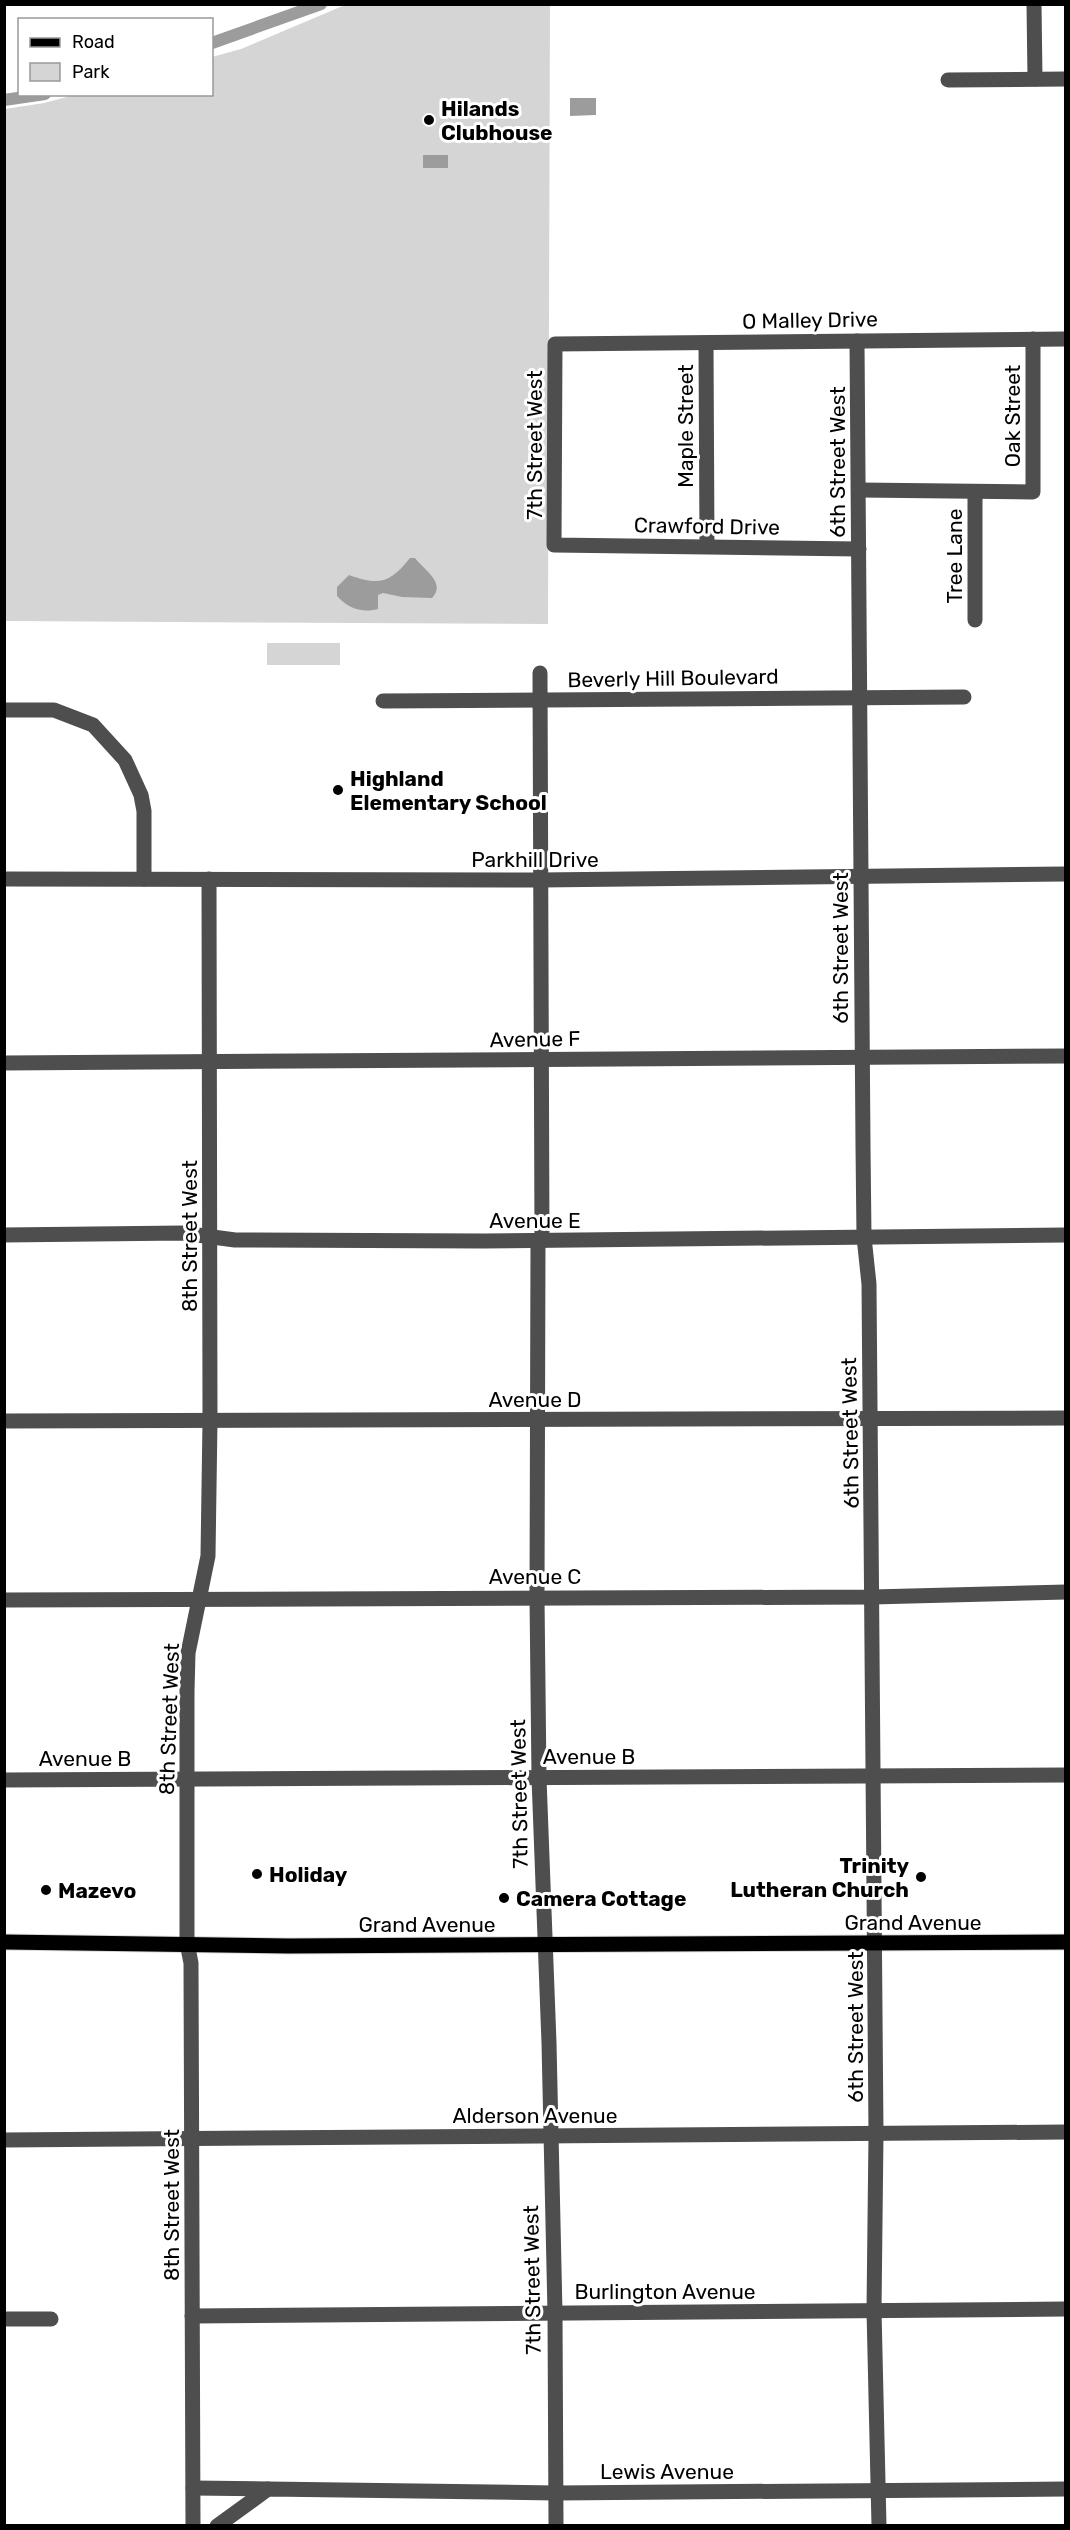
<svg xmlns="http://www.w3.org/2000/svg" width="1070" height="2530" font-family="Rubik,sans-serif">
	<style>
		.green { fill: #d5d5d5 }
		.water { fill: #9c9c9c }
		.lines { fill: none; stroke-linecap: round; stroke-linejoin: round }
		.canal { stroke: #9c9c9c; stroke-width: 12 }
		.major-casing { stroke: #dbdbdb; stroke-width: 17 }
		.minor { stroke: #4e4e4e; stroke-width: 15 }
		.major { stroke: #000; stroke-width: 15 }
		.poi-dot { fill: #000; stroke: #fff; stroke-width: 2 }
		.labels { text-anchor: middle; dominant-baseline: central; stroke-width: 6; stroke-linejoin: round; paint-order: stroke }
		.poi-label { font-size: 21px; font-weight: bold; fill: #000; stroke: #fff; text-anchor: start }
		.street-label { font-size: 21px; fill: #000; stroke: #fff }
	</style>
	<rect width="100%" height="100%" fill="#fff"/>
	<g class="green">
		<polygon points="345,5 550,5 548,624 5,621 5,109 44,103 74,95 212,94 212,57 241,49"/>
		<rect x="267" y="643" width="73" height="22"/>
	</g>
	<g class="water">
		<polygon points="570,98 596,98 596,115 570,116"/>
		<rect x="423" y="155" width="25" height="13"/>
		<path d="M410,558h5c8,11 32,25 17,40l-30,-1 -19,-4 -5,2v14c-16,4 -29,0 -41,-13v-9l12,-12c31,11 41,8 61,-17z"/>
	</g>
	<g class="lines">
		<g class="canal">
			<polyline points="212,43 321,4"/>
			<polyline points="4,100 45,94"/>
		</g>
		<g class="major-casing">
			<polyline id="major" points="4,1942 289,1946 1066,1942"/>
		</g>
		<g class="minor">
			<polyline points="1034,4 1035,79"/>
			<polyline points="948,80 1066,79"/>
			<polyline points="857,341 863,1146 864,1237 869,1284 876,2134 874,2310 879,2526"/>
			<polyline points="706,343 707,546"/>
			<polyline points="859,490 1033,492 1033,339"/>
			<polyline points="975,492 975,620"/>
			<polyline points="859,549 554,545 555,344 1066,339"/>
			<polyline points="540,673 542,1241"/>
			<polyline points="383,701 964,697"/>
			<polyline points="4,710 54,710 93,725 125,760 141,795 144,811 144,879"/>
			<polyline points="4,879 540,880 1066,874"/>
			<polyline points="4,1063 1066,1056"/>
			<polyline points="4,1235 183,1233 235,1240 483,1241 1066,1235"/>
			<polyline points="538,1241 537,1597 539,1778 549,2043 555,2313 556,2526"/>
			<polyline points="4,1421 1066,1418"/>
			<polyline points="4,1600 872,1597 1066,1592"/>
			<polyline points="4,1780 1066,1775"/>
			<polyline points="4,2140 1066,2132"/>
			<polyline points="192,2316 1066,2309"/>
			<polyline points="4,2319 51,2319"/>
			<polyline points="193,2488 268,2489"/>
			<polyline points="193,2526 191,1963 187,1943 187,1691 188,1653 208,1556 210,1421 209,879"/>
			<polyline points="217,2526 268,2489 556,2493 1066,2489"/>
		</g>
		<use href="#major" class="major"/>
	</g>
	<g class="poi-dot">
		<circle cx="429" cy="120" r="6"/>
		<circle cx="338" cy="790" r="6"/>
		<circle cx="257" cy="1874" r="6"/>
		<circle cx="921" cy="1877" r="6"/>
		<circle cx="46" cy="1890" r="6"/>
		<circle cx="504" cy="1898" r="6"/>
	</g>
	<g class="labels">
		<g class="poi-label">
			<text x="441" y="108">Hilands<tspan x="441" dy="24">Clubhouse</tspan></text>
			<text x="350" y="778">Highland<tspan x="350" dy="24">Elementary School</tspan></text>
			<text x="909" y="1865" text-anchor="end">Trinity<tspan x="909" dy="24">Lutheran Church</tspan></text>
			<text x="269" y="1874">Holiday</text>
			<text x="58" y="1890">Mazevo</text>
			<text x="516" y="1898">Camera Cottage</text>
		</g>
		<g class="street-label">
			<text transform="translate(810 320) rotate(-1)">O Malley Drive</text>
			<text transform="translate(1012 416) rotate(-90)">Oak Street</text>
			<text transform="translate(685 426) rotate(-90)">Maple Street</text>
			<text transform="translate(534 445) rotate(-90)">7th Street West</text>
			<text transform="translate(837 462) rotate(-90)">6th Street West</text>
			<text transform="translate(707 526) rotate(1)">Crawford Drive</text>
			<text transform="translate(954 556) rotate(-90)">Tree Lane</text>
			<text transform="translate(673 678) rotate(-1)">Beverly Hill Boulevard</text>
			<text x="535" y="859">Parkhill Drive</text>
			<text transform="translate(840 948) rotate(-90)">6th Street West</text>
			<text transform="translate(535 1039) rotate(-1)">Avenue F</text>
			<text x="535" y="1220">Avenue E</text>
			<text transform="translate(189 1236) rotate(-90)">8th Street West</text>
			<text x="535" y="1399">Avenue D</text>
			<text transform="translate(850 1433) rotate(-91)">6th Street West</text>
			<text x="535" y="1576">Avenue C</text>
			<text transform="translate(169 1719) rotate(-88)">8th Street West</text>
			<text x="589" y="1756">Avenue B</text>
			<text x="85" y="1758">Avenue B</text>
			<text transform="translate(519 1794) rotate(-91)">7th Street West</text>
			<text x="913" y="1922">Grand Avenue</text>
			<text x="427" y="1924">Grand Avenue</text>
			<text transform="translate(855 2027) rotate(-90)">6th Street West</text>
			<text x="535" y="2115">Alderson Avenue</text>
			<text transform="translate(171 2205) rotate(-90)">8th Street West</text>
			<text transform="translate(532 2280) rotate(-91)">7th Street West</text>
			<text x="665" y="2291">Burlington Avenue</text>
			<text x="667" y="2471">Lewis Avenue</text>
		</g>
	</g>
	<rect width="1070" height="2530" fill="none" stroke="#000000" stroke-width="12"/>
	<rect x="18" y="18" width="195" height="78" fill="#ffffff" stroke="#999999" stroke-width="1.5"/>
	<rect x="30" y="38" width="30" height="9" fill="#000000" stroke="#999999" stroke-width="1.5"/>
	<text x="72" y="48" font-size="18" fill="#000000">Road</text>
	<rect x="30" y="63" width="30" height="18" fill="#d5d5d5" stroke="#999999" stroke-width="1.5"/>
	<text x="72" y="78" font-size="18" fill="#000000">Park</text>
</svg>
